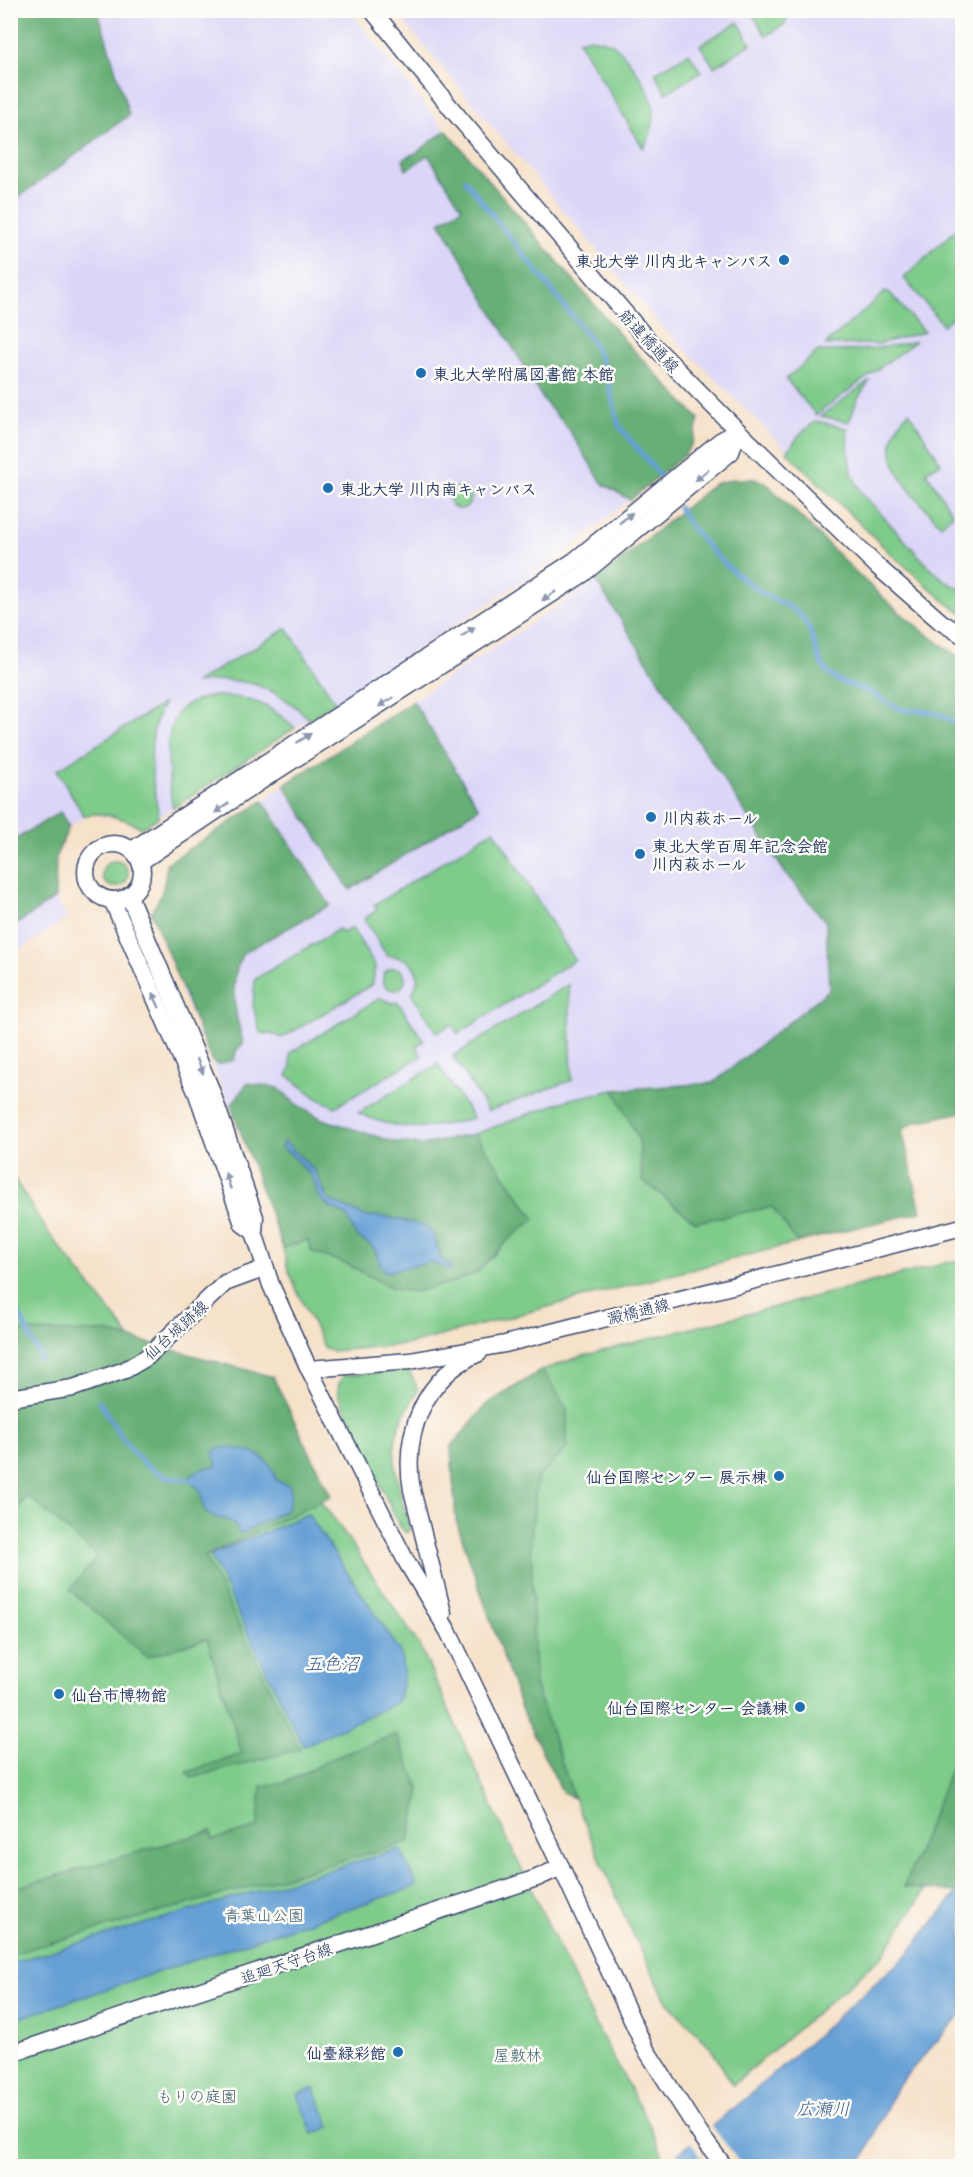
<svg xmlns="http://www.w3.org/2000/svg" width="973" height="2177" font-family="'Playpen Sans','Klee One',sans-serif">
	<style>
		.built { fill: #dbd6f7 }
		.green { fill: #7ecb8a; stroke: #4c7d74; stroke-width: 1.5 }
		.forest { fill: #66af76; stroke: #406f6a; stroke-width: 1.5 }
		.water { fill: #66a0d5; stroke: #40689a; stroke-width: 1.5 }
		.pier { fill: #f6e1c9 }
		.lines { fill: none; stroke-linecap: round; stroke-linejoin: round }
		.stream { stroke: #66a0d5; stroke-width: 5 }
		.minor-casing { stroke: #3c4a6e; stroke-width: 19 }
		.minor { stroke: #fff; stroke-width: 16 }
		.oneway { fill: #8d97ae }
		.poi-dot { fill: #1f6fb2; stroke: #fdfcf7; stroke-width: 2 }
		.labels { text-anchor: middle; dominant-baseline: central; stroke-width: 5; stroke-linejoin: round; paint-order: stroke }
		.poi-label { font-size: 16px; font-weight: bold; fill: #1b2f5e; stroke: #fdfcf7; text-anchor: start }
		.street-label { font-size: 16px; fill: #1b2f5e; stroke: #fdfcf7 }
		.park-label { font-size: 16px; fill: #395e6b; stroke: #fdfcf7 }
		.water-label { font-size: 18px; font-style: italic; fill: #395c8e; stroke: #fdfcf7 }
	</style>
	<rect width="100%" height="100%" fill="#fdfcf7"/>
	<filter id="ink" filterUnits="userSpaceOnUse"><feTurbulence type="fractalNoise" baseFrequency=".0167" numOctaves="2"/><feDisplacementMap in="SourceGraphic" scale="12" xChannelSelector="R" yChannelSelector="G"/><feConvolveMatrix kernelMatrix="1 2 1 2 8 2 1 2 1" color-interpolation-filters="sRGB"/></filter>
	<filter id="wash" filterUnits="userSpaceOnUse"><feTurbulence type="fractalNoise" baseFrequency=".008" numOctaves="4" result="noise"/><feDisplacementMap in="SourceGraphic" scale="24" xChannelSelector="R" yChannelSelector="G"/><feGaussianBlur stdDeviation="1.35" result="paint"/><feColorMatrix in="noise" values="0 0 0 0 0 0 0 0 0 0 0 0 0 0 0 0 0 1.4 0 .05"/><feComposite in="paint" operator="in"/></filter>
	<g filter="url(#wash)">
		<rect width="100%" height="100%" fill="#f6e1c9"/>
		<g class="built">
			<polygon points="98,11 350,11 417,96 626,342 699,419 693,442 685,454 558,558 142,828 124,819 89,814 69,827 56,856 54,882 55,898 67,918 11,956 11,203 129,115"/>
			<polygon points="395,11 962,11 962,613 948,604 891,554 656,320"/>
			<polygon points="734,479 754,479 765,482 874,589 919,628 962,658 962,1112 913,1123 902,1130 921,1212 614,1090 570,1099 475,1134 423,1145 394,1142 362,1133 322,1119 296,1104 242,1134 180,989 330,905 263,801 284,785 596,581 714,484"/>
		</g>
		<g class="green">
			<polygon points="756,11 788,11 786,23 766,36 752,13"/>
			<polygon points="738,22 751,44 714,67 700,45"/>
			<path d="M587,38c9,1 19,2 27,7 14,11 41,50 40,68 0,11 -4,26 -11,35l-65,-108z"/>
			<polygon points="689,53 701,72 666,93 655,73"/>
			<polygon points="962,224 962,309 943,325 904,278"/>
			<polygon points="885,292 890,293 924,332 878,344 825,345"/>
			<path d="M916,341l-100,74 -30,-36 32,-28c34,1 65,-2 98,-10z"/>
			<polygon points="870,380 858,398 849,422 821,416"/>
			<path d="M909,412l32,51 -15,9 27,42 -12,11c-29,-32 -75,-71 -32,-113z"/>
			<polygon points="816,421 847,428 849,459 853,476 861,492 931,569 947,582 962,590 962,613 948,604 891,554 787,452 800,434"/>
			<circle cx="460" cy="498" r="11"/>
			<path d="M287,628l48,74 -26,17c-33,-33 -68,-45 -114,-36z"/>
			<path d="M215,696c34,0 55,8 80,32l-122,80c-4,-20 -5,-40 -5,-60 2,-34 12,-47 47,-52z"/>
			<path d="M164,703c-20,34 -12,77 -5,114l-17,11c-13,-8 -43,-18 -58,-12l-27,-46z"/>
			<path d="M494,830l81,130 -117,74 -6,-10 -15,9 -25,-39c13,-22 0,-38 -25,-38l-23,-37 13,-9 -3,-5z"/>
			<circle cx="115" cy="874" r="13"/>
			<polygon points="352,928 375,966 373,984 282,1038 275,1035 260,1033 253,1005 255,979 339,929 343,933"/>
			<circle cx="394" cy="979" r="11"/>
			<polygon points="569,984 572,1080 488,1111 453,1056"/>
			<polygon points="380,998 392,1003 398,1002 424,1041 416,1046 422,1056 335,1107 317,1098 287,1075 291,1068 290,1053"/>
			<path d="M438,1064l35,54c-46,12 -70,15 -115,-5z"/>
			<polygon points="614,1090 698,1096 851,1229 596,1294 410,1344 333,1351 325,1349 297,1291 287,1267 283,1248 242,1134 296,1104 322,1119 362,1133 394,1142 423,1145 475,1134 570,1099"/>
			<polygon points="10,1172 47,1231 115,1317 138,1349 11,1363"/>
			<polygon points="962,1259 962,1835 882,1956 733,2085 710,2047 667,2002 627,1922 574,1798 563,1793 522,1711 456,1520 451,1447 487,1404 542,1370 582,1356"/>
			<path d="M409,1370l9,20c-8,15 -18,29 -22,46 -6,26 7,68 14,93l-4,4 -7,-8 -60,-128c-2,-9 -1,-15 5,-22z"/>
			<polygon points="10,1440 295,1469 338,1524 420,1646 503,1830 600,2033 648,2122 664,2157 651,2166 11,2166"/>
		</g>
		<g class="forest">
			<polygon points="11,10 98,11 129,115 11,203"/>
			<polygon points="446,130 626,342 699,419 693,442 685,454 630,500 603,484 567,427 544,401 440,222 462,208 428,155 406,170 403,160 408,156 416,153"/>
			<path d="M734,479h20l11,3c64,61 122,130 197,176v454l-49,11 -11,7 19,82 -124,30 -25,-35 -76,15 -54,-42 -3,-40 -25,-50 99,-7 116,-93 -3,-68 -40,-48 -94,-142 -96,-151 118,-97z"/>
			<polygon points="413,701 479,808 350,890 284,785"/>
			<path d="M263,801l67,104 -87,48c-15,28 -8,61 0,90l-7,8 -2,9 -17,5 -6,-5 -60,-148c11,-15 15,-29 15,-48z"/>
			<polygon points="60,812 69,827 56,856 55,898 11,928 11,842"/>
			<polygon points="247,1083 278,1088 296,1104 322,1119 394,1142 423,1145 475,1134 535,1219 507,1241 476,1273 454,1282 415,1292 394,1289 346,1264 312,1252 308,1240 283,1248 231,1106"/>
			<polygon points="11,1331 108,1332 273,1377 331,1496 205,1556 300,1749 192,1778 187,1772 242,1754 207,1639 147,1657 70,1590 97,1556 28,1496 11,1516"/>
			<polygon points="542,1370 567,1409 567,1449 537,1478 531,1540 535,1684 574,1798 563,1793 522,1711 456,1520 451,1447 487,1404"/>
			<polygon points="396,1734 420,1790 409,1842 11,1954 11,1889 211,1831 213,1840 258,1827 261,1786 285,1783 331,1759"/>
			<polygon points="962,1740 962,1886 956,1892 904,1887"/>
		</g>
		<g class="water">
			<path d="M284,1141l31,30 13,29 37,16 23,1 38,9 8,10 7,24 11,6 -2,4 -20,-8 -44,10c-8,-6 -7,-14 -11,-22 -4,-7 -13,-9 -19,-15 -4,-5 -6,-12 -8,-18 -8,-7 -21,-9 -27,-18 -4,-6 -5,-13 -7,-18 -3,-7 -27,-32 -33,-34z"/>
			<path d="M226,1447c24,3 43,6 50,33l14,6 1,9 -4,14 -47,25c-11,-22 -20,-11 -32,-20 -8,-7 -4,-16 -8,-24 -2,-4 -8,-5 -11,-10 6,-12 15,-11 28,-14l-4,-13 4,-4z"/>
			<path d="M308,1514l92,137c4,19 5,34 -4,52l-93,43 -93,-191z"/>
			<polygon points="400,1849 417,1886 11,2021 11,1963"/>
			<polygon points="962,1886 962,2013 897,2086 860,2166 663,2166 745,2099 908,1954"/>
			<polygon points="314,2088 330,2127 313,2134 297,2094"/>
		</g>
		<polygon class="pier" points="711,2125 742,2166 708,2166 690,2142"/>
		<g class="lines">
			<g class="stream">
				<polyline points="465,180 591,340 605,368 619,426 660,476"/>
				<path d="M679,508c19,33 51,64 82,84 13,9 29,12 39,23 19,20 11,51 38,65 10,6 20,6 30,11 12,6 23,16 36,19 6,1 12,0 18,1 16,1 29,7 40,18"/>
				<polyline points="10,1302 17,1310 41,1359"/>
				<path d="M99,1401c16,25 32,57 59,72 9,5 21,6 31,7"/>
			</g>
		</g>
	</g>
	<g filter="url(#ink)">
		<g class="lines">
			<g class="minor-casing">
				<g id="minor">
					<polyline points="372,10 450,107 647,339 738,431 878,567 941,622 962,635"/>
					<circle cx="114" cy="872" r="28"/>
					<polyline points="132,850 574,561 720,441 738,431"/>
					<polyline points="140,862 270,775 583,574 731,452 738,431"/>
					<polyline points="129,896 210,1087 255,1217 254,1232 271,1285 309,1369 406,1561 448,1631 561,1867 645,2048 700,2134 724,2166"/>
					<polyline points="112,900 197,1094 243,1224 254,1232"/>
					<polyline points="309,1369 410,1361 505,1344 962,1227"/>
					<polyline points="10,1398 73,1388 125,1370 147,1357 225,1283 266,1268"/>
					<path d="M443,1613l-31,-123c-10,-56 12,-113 67,-137"/>
					<polyline points="10,2054 537,1878 561,1867"/>
				</g>
			</g>
			<use href="#minor" class="minor"/>
		</g>
		<defs><path id="oneway-solid" d="M-6-.8H1V-3.2L6.5 0L1 3.2V.8H-6Z" transform="scale(1.5)"/></defs>
		<g class="oneway">
			<use href="#oneway-solid" transform="translate(702 475) rotate(140)"/>
			<use href="#oneway-solid" transform="translate(626 518) rotate(-39)"/>
			<use href="#oneway-solid" transform="translate(549 596) rotate(147)"/>
			<use href="#oneway-solid" transform="translate(468 632) rotate(-34)"/>
			<use href="#oneway-solid" transform="translate(386 702) rotate(148)"/>
			<use href="#oneway-solid" transform="translate(304 738) rotate(-33)"/>
			<use href="#oneway-solid" transform="translate(222 808) rotate(146)"/>
			<use href="#oneway-solid" transform="translate(156 1000) rotate(-114)"/>
			<use href="#oneway-solid" transform="translate(200 1066) rotate(67)"/>
			<use href="#oneway-solid" transform="translate(228 1181) rotate(-109)"/>
		</g>
	</g>
	<g class="poi-dot">
		<circle cx="784" cy="260" r="6"/>
		<circle cx="421" cy="373" r="6"/>
		<circle cx="328" cy="488" r="6"/>
		<circle cx="651" cy="817" r="6"/>
		<circle cx="640" cy="854" r="6"/>
		<circle cx="779" cy="1476" r="6"/>
		<circle cx="59" cy="1694" r="6"/>
		<circle cx="800" cy="1707" r="6"/>
		<circle cx="398" cy="2052" r="6"/>
	</g>
	<g class="labels">
		<g class="poi-label">
			<text x="772" y="260" text-anchor="end">東北大学 川内北キャンパス</text>
			<text x="433" y="373">東北大学附属図書館 本館</text>
			<text x="340" y="488">東北大学 川内南キャンパス</text>
			<text x="663" y="817">川内萩ホール</text>
			<text x="652" y="845">東北大学百周年記念会館<tspan x="652" dy="18">川内萩ホール</tspan></text>
			<text x="767" y="1476" text-anchor="end">仙台国際センター 展示棟</text>
			<text x="71" y="1694">仙台市博物館</text>
			<text x="788" y="1707" text-anchor="end">仙台国際センター 会議棟</text>
			<text x="386" y="2052" text-anchor="end">仙臺緑彩館</text>
		</g>
		<g class="street-label">
			<text transform="translate(650 340) rotate(47)">筋違橋通線</text>
			<text transform="translate(638 1310) rotate(-14)">澱橋通線</text>
			<text transform="translate(175 1329) rotate(-42)">仙台城跡線</text>
			<text transform="translate(286 1962) rotate(-19)">追廻天守台線</text>
		</g>
		<g class="park-label">
			<text x="264" y="1914">青葉山公園</text>
			<text x="518" y="2054">屋敷林</text>
			<text x="197" y="2095">もりの庭園</text>
		</g>
		<g class="water-label">
			<text x="332" y="1662">五色沼</text>
			<text x="823" y="2107">広瀬川</text>
		</g>
	</g>
	<rect width="973" height="2177" fill="none" stroke="#fdfcf7" stroke-width="36"/>
</svg>
